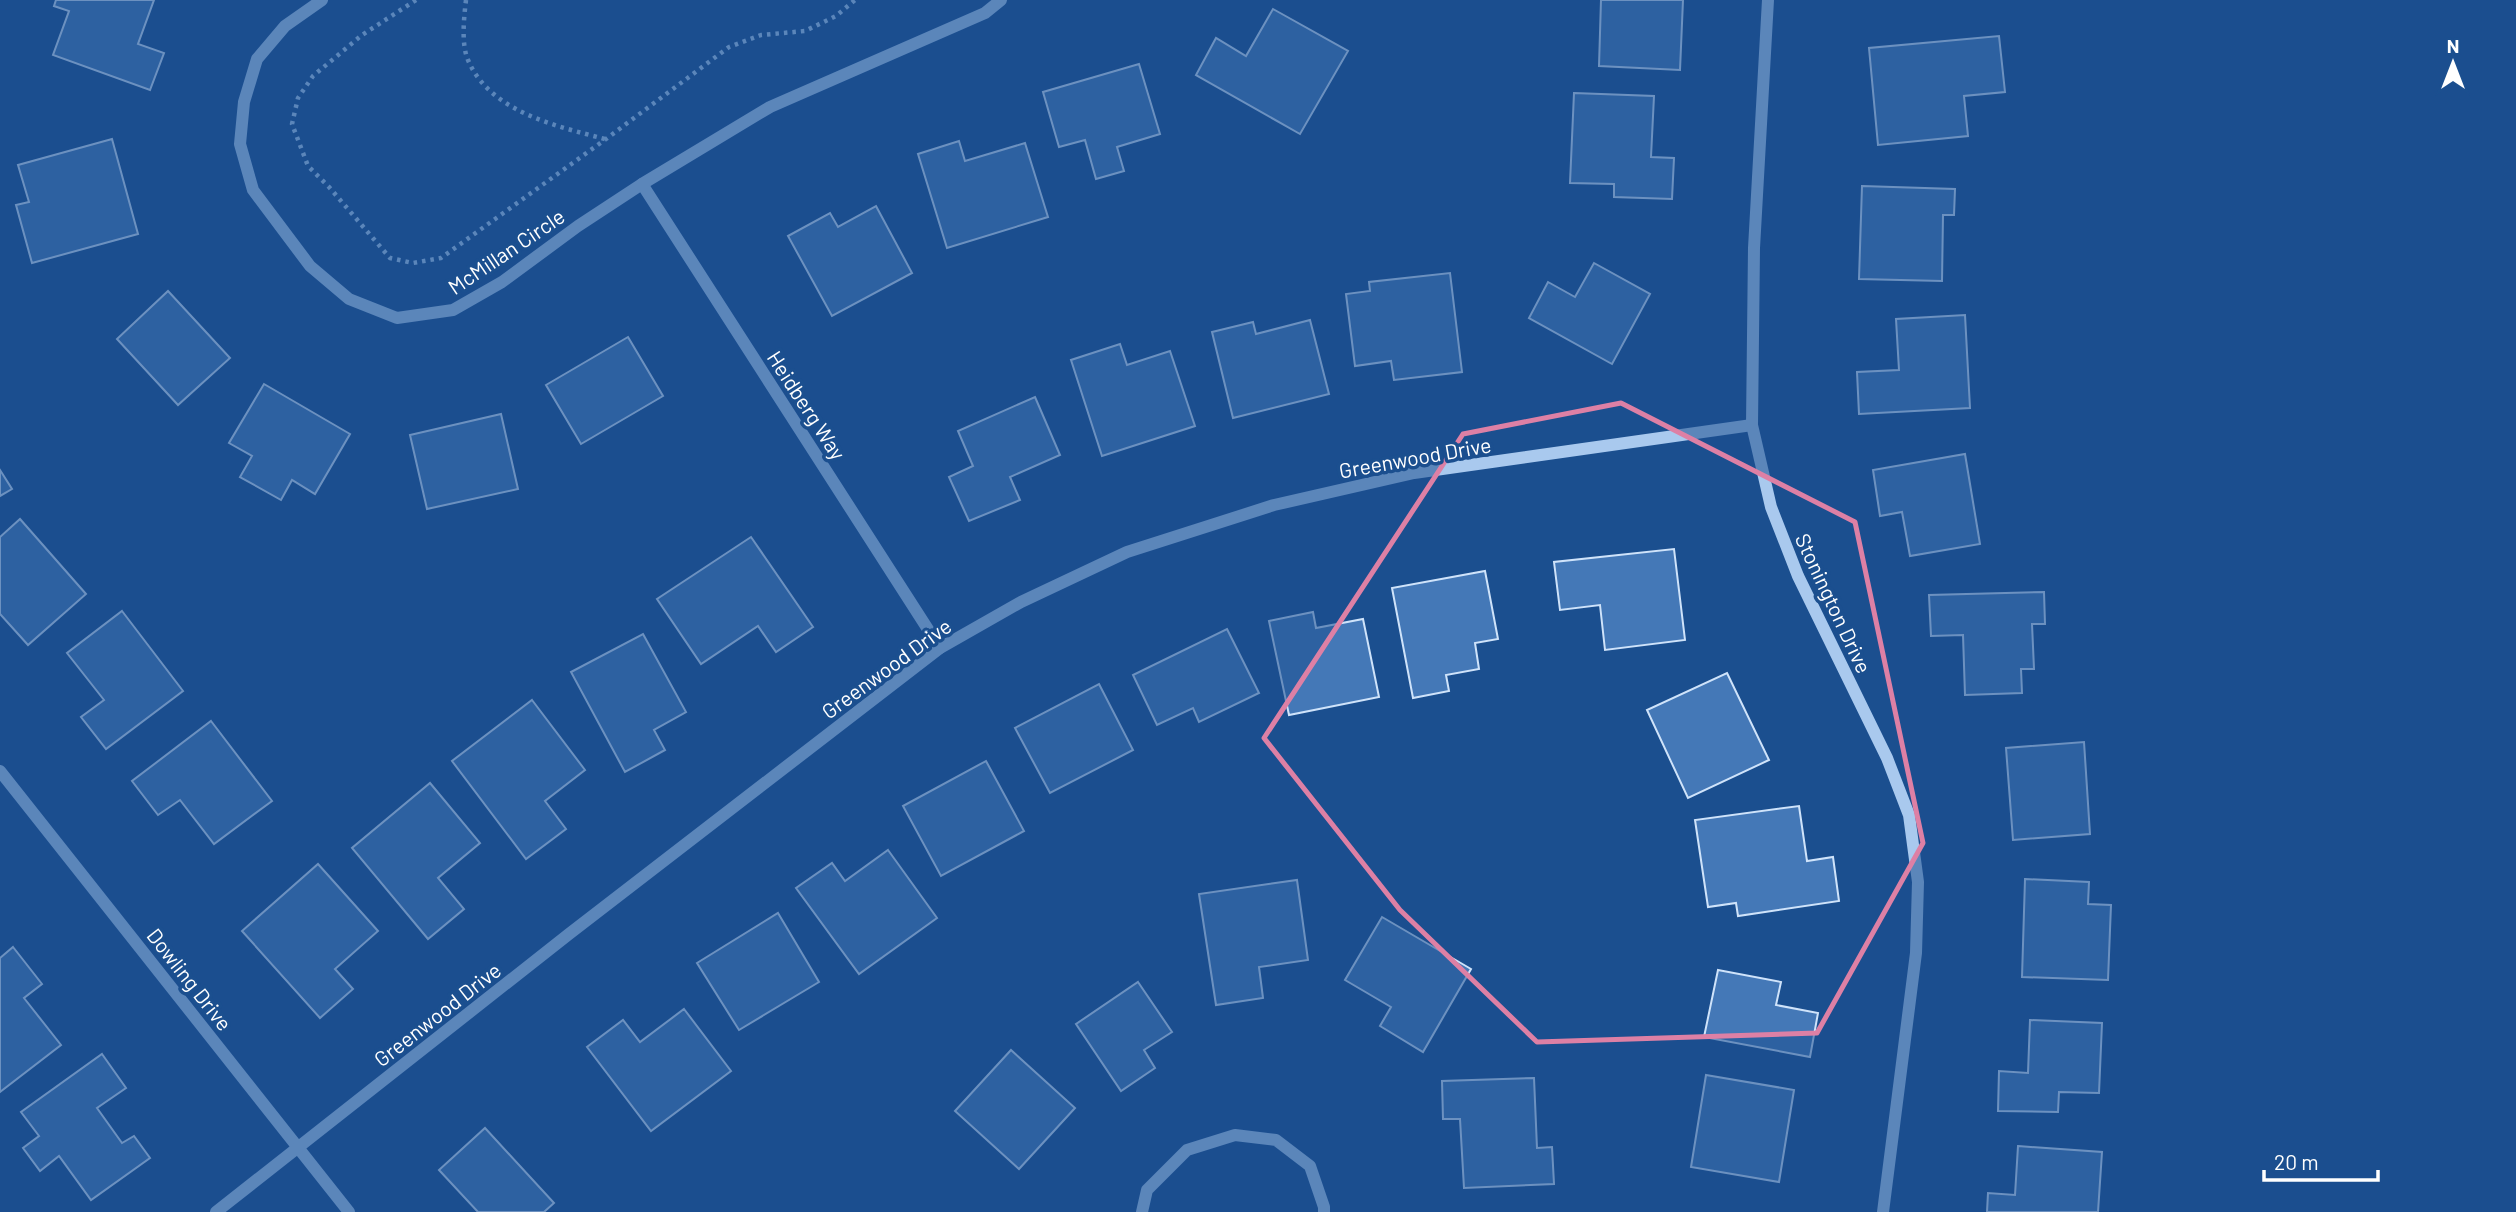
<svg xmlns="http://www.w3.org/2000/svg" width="2516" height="1212" font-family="Barlow,sans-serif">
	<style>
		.building { fill: #4478b7; stroke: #cfe3fa; stroke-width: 2 }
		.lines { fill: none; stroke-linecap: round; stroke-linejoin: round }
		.path { stroke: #a9c9ee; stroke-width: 4.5; stroke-dasharray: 3.5 5; stroke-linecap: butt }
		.minor { stroke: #a9c9ee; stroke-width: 12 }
		.marked { fill: none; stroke: #dd80a5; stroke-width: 5; stroke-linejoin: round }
		.labels { text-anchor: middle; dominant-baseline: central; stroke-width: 7; stroke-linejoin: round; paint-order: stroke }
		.street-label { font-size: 21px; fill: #fff; stroke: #1b4f8f }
	</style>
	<rect width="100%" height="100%" fill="#1b4f8f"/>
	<g class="building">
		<polygon points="56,0 154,0 138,44 164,53 150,90 53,55 69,11 54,6"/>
		<polygon points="1601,0 1683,0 1680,70 1599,66"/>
		<polygon points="1273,9 1348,51 1300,134 1196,75 1216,38 1246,56"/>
		<polygon points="1999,36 2005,92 1964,96 1968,136 1878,145 1869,48"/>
		<polygon points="1139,64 1160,134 1117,147 1124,171 1096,179 1085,140 1059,147 1043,92"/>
		<polygon points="1574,93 1654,96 1651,157 1674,158 1672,199 1614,197 1614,184 1570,183"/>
		<polygon points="112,139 138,234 32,263 16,205 29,202 18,165"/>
		<polygon points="959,141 965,161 1025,143 1048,217 947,248 918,154"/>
		<polygon points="1862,186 1955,189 1954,215 1943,215 1942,281 1859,279"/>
		<polygon points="876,206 912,273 832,316 788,236 830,213 838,227"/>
		<polygon points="1594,263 1650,294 1612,364 1529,318 1548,282 1575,297"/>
		<polygon points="1450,273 1462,372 1394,380 1391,361 1355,366 1346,294 1370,291 1369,282"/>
		<polygon points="168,291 230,358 178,405 117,339"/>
		<polygon points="1965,315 1970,408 1859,414 1857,372 1899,370 1896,319"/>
		<polygon points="1310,320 1329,394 1233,418 1212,332 1253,322 1256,334"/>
		<polygon points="628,337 663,396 581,444 546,385"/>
		<polygon points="1120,344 1127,365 1170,351 1195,426 1102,456 1071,360"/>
		<polygon points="264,384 350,434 315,494 292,480 281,500 240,477 252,456 229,443"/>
		<polygon points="1035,397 1060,455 1010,477 1020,500 969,521 949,477 973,466 958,431"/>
		<polygon points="501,414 518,489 427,509 410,435"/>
		<polygon points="1965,454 1980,544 1910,556 1902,512 1880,516 1873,470"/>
		<polygon points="0,470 12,489 0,496"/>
		<polygon points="20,519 86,594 28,645 0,614 0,537"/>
		<polygon points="751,537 813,627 776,652 758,626 701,664 657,599"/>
		<polygon points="1674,549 1685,640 1605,650 1600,605 1560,610 1554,562"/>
		<polygon points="1485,571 1498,639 1475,643 1479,669 1446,675 1449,691 1413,698 1392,588"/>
		<polygon points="2044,592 2045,624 2032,624 2034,669 2021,669 2022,693 1965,695 1963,635 1931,636 1929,595"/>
		<polygon points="122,611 183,691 106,749 81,717 104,700 67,653"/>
		<polygon points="1313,612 1316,628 1363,619 1379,697 1289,715 1269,621"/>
		<polygon points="1227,629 1259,693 1199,722 1193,708 1157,725 1133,675"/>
		<polygon points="643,634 686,712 654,730 665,750 625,772 571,672"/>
		<polygon points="1727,673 1769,760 1688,798 1647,710"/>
		<polygon points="1099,684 1133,750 1050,793 1015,728"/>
		<polygon points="532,700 585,770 545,801 566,829 526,859 452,761"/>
		<polygon points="211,721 272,801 214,844 180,800 158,815 132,781"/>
		<polygon points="2084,742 2090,834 2013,840 2006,748"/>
		<polygon points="986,761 1024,831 941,876 903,806"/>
		<polygon points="430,783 480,843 438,878 464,909 428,939 352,848"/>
		<polygon points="1799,806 1807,861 1833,857 1839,901 1738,916 1736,903 1708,907 1695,820"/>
		<polygon points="888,850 937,918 859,974 796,888 832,863 845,881"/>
		<polygon points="318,864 378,931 335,969 353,989 320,1018 242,931"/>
		<polygon points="2025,879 2089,882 2088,904 2111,905 2108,980 2022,977"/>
		<polygon points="1297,880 1308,960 1259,967 1263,998 1216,1005 1199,894"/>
		<polygon points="778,913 819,982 739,1030 697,963"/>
		<polygon points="1382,917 1471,969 1423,1052 1380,1026 1391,1007 1345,980"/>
		<polygon points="13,947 42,984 24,998 61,1045 0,1092 0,958"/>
		<polygon points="1718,970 1781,982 1776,1005 1818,1013 1810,1057 1704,1037"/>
		<polygon points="1138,982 1172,1032 1144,1050 1155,1068 1121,1091 1076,1024"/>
		<polygon points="684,1009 731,1071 651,1131 587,1047 623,1020 640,1042"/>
		<polygon points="2030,1020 2102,1023 2099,1093 2059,1092 2058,1112 1998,1111 1999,1071 2028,1073"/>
		<polygon points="1011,1050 1075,1108 1019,1169 955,1111"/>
		<polygon points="102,1054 126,1088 97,1108 122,1143 134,1136 150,1158 91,1200 59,1156 40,1171 23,1148 39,1136 21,1112"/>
		<polygon points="1706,1075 1794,1090 1779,1182 1691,1167"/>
		<polygon points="1534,1078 1537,1148 1552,1147 1554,1184 1464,1188 1460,1119 1443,1119 1442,1081"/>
		<polygon points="485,1128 554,1203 544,1212 478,1212 439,1170"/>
		<polygon points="2018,1146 2102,1152 2098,1212 1987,1212 1988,1193 2015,1195"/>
	</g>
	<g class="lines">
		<g class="path">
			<polyline points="416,0 362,35 313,76 298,98 292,124 308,166 329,187 390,258 413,263 441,258 606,139 729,47 761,35 805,31 836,16 855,0"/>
			<path d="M466,0c-2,17 -5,44 2,60 22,52 88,66 137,79"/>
		</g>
		<g class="minor">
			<polyline points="322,0 285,26 257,59 244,102 240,144 253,190 310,266 349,299 397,318 453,310 502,282 578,226 642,184 770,107 985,13 1001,0"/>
			<polyline points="1768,0 1754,248 1752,425 1771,507 1798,576 1887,758 1909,815 1918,882 1916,953 1883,1212"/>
			<polyline points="642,184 940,648"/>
			<polyline points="0,771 349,1212"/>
			<polyline points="216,1212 569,934 940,648 1021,602 1127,552 1274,505 1414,473 1752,425"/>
			<polyline points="1142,1212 1147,1190 1187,1150 1235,1135 1276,1140 1310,1166 1324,1207 1324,1212"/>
		</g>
	</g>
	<path d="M0 0H2516V1212H0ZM1621,403l234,119 68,321 -106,190 -280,9 -137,-132 -136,-172 199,-304z" fill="#1b4f8f" fill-opacity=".55" fill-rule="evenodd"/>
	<path class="marked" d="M1621,403l234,119 68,321 -106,190 -280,9 -137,-132 -136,-172 199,-304z"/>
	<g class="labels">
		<g class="street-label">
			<text transform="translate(506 251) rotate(-34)">McMillan Circle</text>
			<text transform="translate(807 405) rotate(57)">Heidberg Way</text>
			<text transform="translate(1415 457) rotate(-10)">Greenwood Drive</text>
			<text transform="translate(1834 603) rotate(65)">Stonington Drive</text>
			<text transform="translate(886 668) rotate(-36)">Greenwood Drive</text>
			<text transform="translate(190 979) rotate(52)">Dowling Drive</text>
			<text transform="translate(437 1014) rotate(-38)">Greenwood Drive</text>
		</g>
	</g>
	<g transform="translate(2453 63)" stroke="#1b4f8f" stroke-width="5" paint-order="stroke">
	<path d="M0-5L12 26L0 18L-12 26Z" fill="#ffffff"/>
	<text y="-10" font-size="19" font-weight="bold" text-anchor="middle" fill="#ffffff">N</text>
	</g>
	<path d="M2264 1170v10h114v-10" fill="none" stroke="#ffffff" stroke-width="3.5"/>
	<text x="2274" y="1170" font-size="21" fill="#ffffff" stroke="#1b4f8f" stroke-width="5" paint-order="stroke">20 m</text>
</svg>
